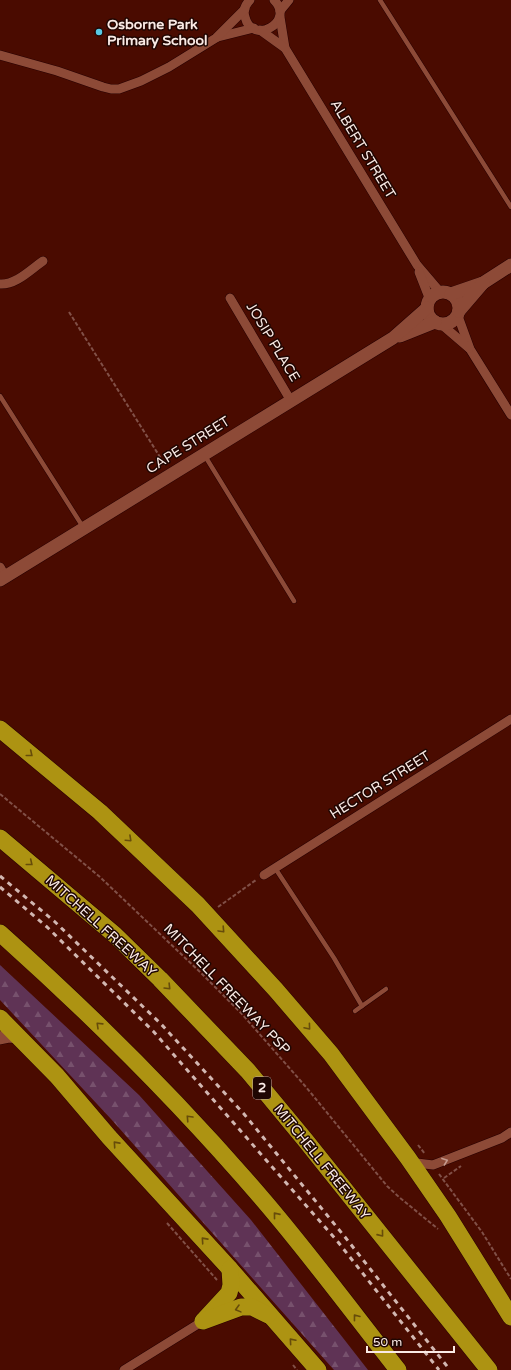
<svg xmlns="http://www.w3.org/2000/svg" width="511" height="1370" font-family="'Varela Round',sans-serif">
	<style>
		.forest { fill: url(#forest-firs) }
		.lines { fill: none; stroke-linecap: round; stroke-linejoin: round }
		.lane-casing { stroke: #270000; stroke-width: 5.5 }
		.street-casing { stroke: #270000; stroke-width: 10 }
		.secondary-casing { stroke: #270000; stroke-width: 14 }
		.highway-casing { stroke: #270000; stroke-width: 18 }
		.path { stroke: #815047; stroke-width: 2; stroke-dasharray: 4 2; stroke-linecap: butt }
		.lane { stroke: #8d4a37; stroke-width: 4.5 }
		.street { stroke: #8d4a37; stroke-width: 9 }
		.secondary { stroke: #8d4a37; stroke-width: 13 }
		.highway { stroke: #ad9312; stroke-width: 17 }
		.rail { stroke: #d2b7b1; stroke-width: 3; stroke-dasharray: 5 5; stroke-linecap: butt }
		.oneway { stroke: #664c0a }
		.oneway2 { stroke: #c49a8e }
		.poi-dot { fill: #58c9e4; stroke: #1f0602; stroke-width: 1.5 }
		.labels { text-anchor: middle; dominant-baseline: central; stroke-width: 3; stroke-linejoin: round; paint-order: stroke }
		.shield { fill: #1f0602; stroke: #b8a6a1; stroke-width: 1 }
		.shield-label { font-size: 13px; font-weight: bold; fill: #faeae5 }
		.poi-label { font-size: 14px; font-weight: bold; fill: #faeae5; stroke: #1f0602; text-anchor: start }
		.street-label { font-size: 14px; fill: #faeae5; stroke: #1f0602 }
	</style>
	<defs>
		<pattern id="forest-firs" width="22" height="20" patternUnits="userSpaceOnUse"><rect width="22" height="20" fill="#5f3355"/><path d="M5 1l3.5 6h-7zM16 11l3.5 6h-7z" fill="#77516d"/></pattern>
	</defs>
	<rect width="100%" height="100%" fill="#4a0b00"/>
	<polygon class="forest" points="0,965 139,1095 251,1220 368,1370 334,1370 111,1119 0,1000"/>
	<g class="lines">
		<g class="lane-casing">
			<g id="lane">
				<polyline points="380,0 511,207"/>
				<polyline points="0,396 83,527"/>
				<polyline points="205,456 294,601"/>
				<polyline points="275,868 334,958 362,1006 355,1011"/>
				<polyline points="362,1006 386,989"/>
			</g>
		</g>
		<g class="street-casing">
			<g id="street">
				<path d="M250,0c-5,5 -7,11 -5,17 7,29 51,5 29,-17"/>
				<polyline points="280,11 289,0"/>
				<polyline points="280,17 285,48 417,265 440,292"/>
				<polyline points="260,30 285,48"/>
				<polyline points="218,37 254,28"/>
				<polyline points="0,55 57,71 103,87 111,89 119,89 141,81 169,67 216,38 245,9"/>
				<polyline points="419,272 430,300"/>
				<path d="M0,284c16,1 30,-14 43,-23"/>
				<polyline points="230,298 291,401"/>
				<polyline points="458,316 470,349 511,415"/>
				<polyline points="441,324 469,348"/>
				<polyline points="0,567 5,576"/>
				<polyline points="264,875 511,719"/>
				<polyline points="412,1160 417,1163 433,1165 502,1138 511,1132"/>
				<polyline points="124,1370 203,1321"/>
			</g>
		</g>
		<g class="secondary-casing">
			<g id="secondary">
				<circle cx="443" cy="308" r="16"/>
				<polyline points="451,294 483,283 511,265"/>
				<polyline points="459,311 483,283"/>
				<polyline points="400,336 435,322"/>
				<polyline points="0,580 393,338 427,308"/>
				<polyline points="0,1038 10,1036 20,1037"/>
			</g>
		</g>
		<g class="highway-casing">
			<g id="highway">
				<polyline points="0,729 100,812 198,905 276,990 331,1054 408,1158 448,1216 511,1317"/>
				<polyline points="0,838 115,935 160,979 248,1071 306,1141 489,1370"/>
				<path d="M0,933c94,84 183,173 265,269 46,54 89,112 133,168"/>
				<polyline points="0,1018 57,1076 109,1137 230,1269 318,1370"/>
				<polyline points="205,1319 229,1293 231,1285 230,1269"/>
				<polyline points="203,1321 241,1307 252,1307 268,1315"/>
			</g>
		</g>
		<g class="path">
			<polyline points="69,312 165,465"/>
			<polyline points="0,794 100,877 201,973 241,1013 306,1087 387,1186 399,1197 438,1229"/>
			<polyline points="218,907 256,880"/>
			<polyline points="418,1145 425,1154"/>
			<polyline points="439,1174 482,1232 511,1279"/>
			<polyline points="444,1178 461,1166"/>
			<polyline points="167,1223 217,1280"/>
			<polyline points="293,1365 297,1370"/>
		</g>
		<use href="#lane" class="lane"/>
		<use href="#street" class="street"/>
		<use href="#secondary" class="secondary"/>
		<use href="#highway" class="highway"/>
		<g class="rail">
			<polyline points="0,876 54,921 161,1024 244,1114 345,1237 450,1370"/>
			<polyline points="0,887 47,927 153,1031 338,1242 439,1370"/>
		</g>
	</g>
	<defs><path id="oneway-chevron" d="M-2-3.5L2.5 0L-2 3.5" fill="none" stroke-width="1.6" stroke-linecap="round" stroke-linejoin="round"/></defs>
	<g class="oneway">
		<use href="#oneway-chevron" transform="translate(30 754) rotate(39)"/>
		<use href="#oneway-chevron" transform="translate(129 839) rotate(43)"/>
		<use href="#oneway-chevron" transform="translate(30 863) rotate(39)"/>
		<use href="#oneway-chevron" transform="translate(222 930) rotate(47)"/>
		<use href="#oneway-chevron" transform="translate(168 987) rotate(46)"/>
		<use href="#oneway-chevron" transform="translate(99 1025) rotate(-136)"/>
		<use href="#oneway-chevron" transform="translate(308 1027) rotate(50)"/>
		<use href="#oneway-chevron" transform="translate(189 1118) rotate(-133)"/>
		<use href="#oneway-chevron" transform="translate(116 1144) rotate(-132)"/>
		<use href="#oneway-chevron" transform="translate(276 1215) rotate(-129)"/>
		<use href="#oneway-chevron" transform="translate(381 1234) rotate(51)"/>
		<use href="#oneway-chevron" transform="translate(204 1240) rotate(-132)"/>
		<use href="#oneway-chevron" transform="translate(238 1309) rotate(165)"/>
		<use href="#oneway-chevron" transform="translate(356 1317) rotate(-128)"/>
		<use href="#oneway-chevron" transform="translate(292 1341) rotate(-131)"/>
	</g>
	<use class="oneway2" href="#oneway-chevron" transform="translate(445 1161) rotate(-20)"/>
	<circle class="poi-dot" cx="99" cy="32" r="4"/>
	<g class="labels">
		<rect class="shield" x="253" y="1077" width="18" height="22" rx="3"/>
		<g class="shield-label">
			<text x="262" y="1088">2</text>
		</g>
		<g class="poi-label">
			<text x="107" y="24">Osborne Park<tspan x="107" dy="16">Primary School</tspan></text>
		</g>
		<g class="street-label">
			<text transform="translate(363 149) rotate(59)">ALBERT STREET</text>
			<text transform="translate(273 342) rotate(59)">JOSIP PLACE</text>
			<text transform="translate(188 445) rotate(-32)">CAPE STREET</text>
			<text transform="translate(380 785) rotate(-32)">HECTOR STREET</text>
			<text transform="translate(101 926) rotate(42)">MITCHELL FREEWAY</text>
			<text transform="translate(227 989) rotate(46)">MITCHELL FREEWAY PSP</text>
			<text transform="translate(322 1162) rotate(51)">MITCHELL FREEWAY</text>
		</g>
	</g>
	<path d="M367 1346v6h87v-6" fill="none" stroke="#faeae5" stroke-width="2"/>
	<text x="373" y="1346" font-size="12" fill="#faeae5" stroke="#1f0602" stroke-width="3" paint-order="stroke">50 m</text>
</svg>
